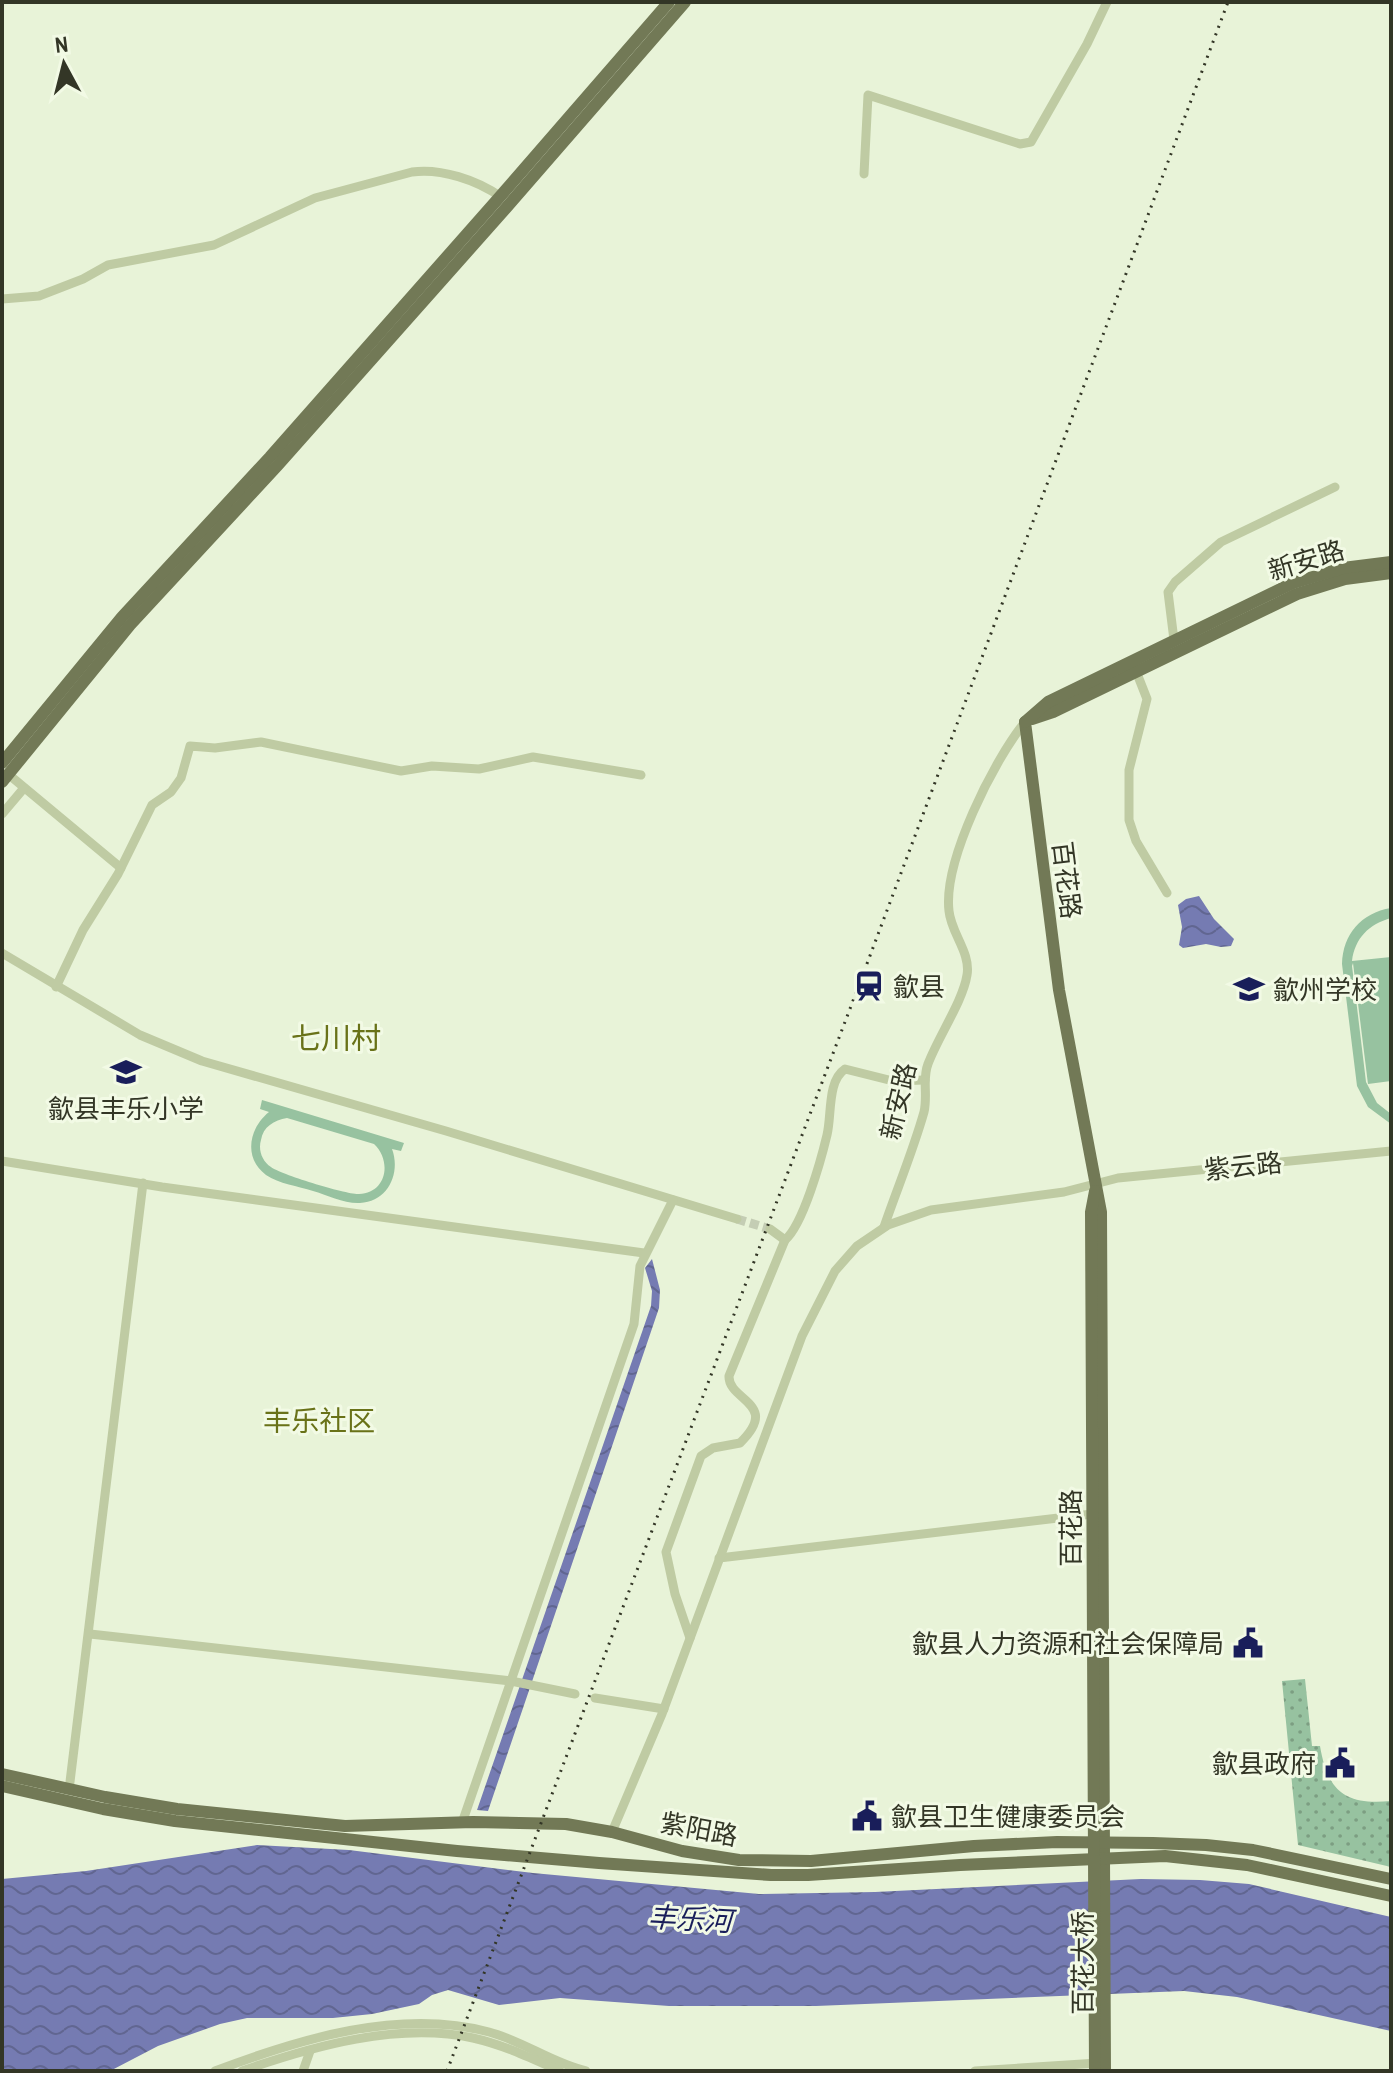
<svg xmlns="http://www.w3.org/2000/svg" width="1393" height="2073" font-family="'Archivo Narrow','Noto Sans SC',sans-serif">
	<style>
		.grass { fill: url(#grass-dots) }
		.pitch { fill: #97c2a0; fill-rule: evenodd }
		.water { fill: url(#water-waves) }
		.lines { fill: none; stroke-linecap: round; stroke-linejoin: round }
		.minor-tunnel { stroke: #c4cdb4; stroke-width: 9; stroke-dasharray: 9 4.5; stroke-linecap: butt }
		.minor { stroke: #bfcba3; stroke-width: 9 }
		.major { stroke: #727956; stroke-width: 12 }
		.rail { stroke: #333626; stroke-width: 3; stroke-dasharray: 2 6; stroke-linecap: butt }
		.labels { text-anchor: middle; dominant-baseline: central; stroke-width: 6; stroke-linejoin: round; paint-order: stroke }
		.street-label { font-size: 26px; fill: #333626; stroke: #f2fae5 }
		.poi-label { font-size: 26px; fill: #333626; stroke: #f2fae5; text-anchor: start }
		.neighbourhood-label { font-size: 28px; fill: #697218; stroke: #f2fae5 }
		.water-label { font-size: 28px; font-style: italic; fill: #191e5a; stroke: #f2fae5 }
		.quarter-label { font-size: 30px; fill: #697218; stroke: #f2fae5 }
	</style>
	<defs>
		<pattern id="grass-dots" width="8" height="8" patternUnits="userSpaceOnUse" patternTransform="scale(2)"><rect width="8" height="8" fill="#97c2a0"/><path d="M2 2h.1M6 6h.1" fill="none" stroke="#7c9e82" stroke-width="1.8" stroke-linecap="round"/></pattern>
		<pattern id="water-waves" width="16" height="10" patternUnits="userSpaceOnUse" patternTransform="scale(2)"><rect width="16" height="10" fill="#757bb2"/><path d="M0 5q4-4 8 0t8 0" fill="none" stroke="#616691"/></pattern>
	</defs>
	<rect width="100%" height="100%" fill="#e8f3d8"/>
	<path class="grass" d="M1305,1679l7,67h8c8,47 26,59 71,55v66l-93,-22 -16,-164z"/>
	<g class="pitch">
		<path d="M1391,908v10c-22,6 -36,20 -39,43l39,-4v124l-23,3 -15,-121 -1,3 14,116 11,21 14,11v10l-23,-17 -11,-21 -15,-122c1,-30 19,-51 49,-56z"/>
		<path d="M262,1100l142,43 -3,8 -9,-2c9,24 -4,53 -32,54 -15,1 -33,-8 -47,-12 -15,-5 -34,-7 -47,-16 -23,-17 -17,-47 3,-63l-9,-3zM287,1118l87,26c18,17 13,49 -15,50 -11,1 -80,-20 -88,-27 -9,-6 -13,-17 -10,-27 2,-13 13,-20 26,-22z"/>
	</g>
	<g class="water">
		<polygon points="1199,896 1214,919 1234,939 1231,946 1221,947 1206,944 1183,948 1179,945 1182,927 1178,905 1186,899"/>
		<polygon points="652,1259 660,1290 659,1308 488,1811 477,1810 651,1306 652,1291 645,1268"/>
		<polygon points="257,1845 349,1850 533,1873 759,1894 875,1892 1141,1879 1200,1880 1249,1884 1391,1917 1391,2031 1237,1997 1184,1991 816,2006 669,2006 560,1998 499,2005 448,1990 432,1995 419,2004 372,2014 333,2018 247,2018 220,2024 158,2046 110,2071 2,2071 2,1879 86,1871"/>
	</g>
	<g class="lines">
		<polyline class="minor-tunnel" points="737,1219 770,1229"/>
		<g class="minor">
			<polyline points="864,174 868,95 1020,144 1031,142 1087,44 1107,2"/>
			<path d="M2,299l37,-3 44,-17 25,-14 106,-20 101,-47 97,-26c29,-4 65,8 89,25"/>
			<polyline points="1174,640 1168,592 1175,582 1221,542 1335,487"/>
			<polyline points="1136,671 1147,699 1129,770 1129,820 1136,841 1167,893"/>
			<polyline points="8,774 121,868"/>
			<polyline points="2,814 24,788"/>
			<polyline points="2,953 140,1035 202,1061 446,1131 737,1219"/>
			<polyline points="56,987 83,930 118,874 152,805 171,792 181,778 190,746 215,748 261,742 401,771 432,766 479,769 533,757 641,775"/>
			<polyline points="2,1161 162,1187 644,1253"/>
			<path d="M884,1227c13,-38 29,-76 40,-115 4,-17 -2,-33 4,-48 10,-27 35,-63 39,-89 4,-22 -16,-42 -18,-64 -6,-50 45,-151 76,-189"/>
			<polyline points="770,1229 785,1240"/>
			<polyline points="719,1558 1092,1514"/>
			<polyline points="90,1634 511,1681 575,1694"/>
			<path d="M690,1638l-15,-44 -9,-42 35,-96 12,-8 27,-5c41,-40 -12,-42 -11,-67l56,-136c18,-15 36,-80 42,-105 5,-20 0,-54 18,-66l48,12 32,-1"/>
			<polyline points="595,1698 664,1709"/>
			<polyline points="69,1790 143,1183"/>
			<polyline points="462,1823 634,1324 640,1266 673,1200"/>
			<polyline points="612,1832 662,1714 802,1336 835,1271 857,1246 888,1225 931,1210 1064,1192 1118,1178 1391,1151"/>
			<path d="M215,2071c84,-32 185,-63 274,-39 34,9 63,31 97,39"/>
			<path d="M242,2071c71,-25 156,-49 231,-33 31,7 58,20 87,33"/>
			<polyline points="303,2071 310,2051"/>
			<polyline points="975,2071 1098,2063"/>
		</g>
		<g class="major">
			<polyline points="1032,719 1053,712 1297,594 1345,579 1391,573"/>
			<polyline points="1025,722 1059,990 1101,1212 1105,2071"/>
			<polyline points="1025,722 1048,702 1293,583 1343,568 1391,562"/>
			<polyline points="2,763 122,617 270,457 497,200 669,2"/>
			<polyline points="2,782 130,625 278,465 506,208 685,2"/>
			<polyline points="2,1774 105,1797 177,1809 345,1826 473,1822 566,1824 612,1832 682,1851 739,1860 811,1861 974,1846 1057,1842 1153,1843 1206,1845 1253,1850 1391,1879"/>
			<polyline points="2,1786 103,1809 175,1821 457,1851 599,1863 771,1875 808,1875 960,1865 1165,1856 1247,1865 1391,1896"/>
			<polyline points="1095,2071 1091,1212 1095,1191"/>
		</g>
		<polyline class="rail" points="447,2071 859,985 1228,2"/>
	</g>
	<defs>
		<g id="station-bare" transform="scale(2.4)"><path d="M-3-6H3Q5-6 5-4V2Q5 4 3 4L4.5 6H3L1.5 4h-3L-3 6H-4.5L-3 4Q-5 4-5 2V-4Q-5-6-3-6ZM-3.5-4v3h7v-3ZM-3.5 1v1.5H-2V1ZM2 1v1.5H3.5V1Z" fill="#191e5a" stroke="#f2fae5" stroke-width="2.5" paint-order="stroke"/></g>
		<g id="school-bare" transform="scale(2.4)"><path d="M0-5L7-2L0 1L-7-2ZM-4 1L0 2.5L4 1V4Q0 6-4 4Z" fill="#191e5a" stroke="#f2fae5" stroke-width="2.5" paint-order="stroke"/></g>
		<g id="civic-bare" transform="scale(2.4)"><path d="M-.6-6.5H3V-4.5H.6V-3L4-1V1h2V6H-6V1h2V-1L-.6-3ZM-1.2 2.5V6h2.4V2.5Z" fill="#191e5a" stroke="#f2fae5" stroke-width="2.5" paint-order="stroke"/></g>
	</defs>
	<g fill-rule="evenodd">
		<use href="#station-bare" x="869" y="986"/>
		<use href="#school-bare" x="1249" y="989"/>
		<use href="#school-bare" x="126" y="1072"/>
		<use href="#civic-bare" x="1248" y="1643"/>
		<use href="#civic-bare" x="1340" y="1763"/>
		<use href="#civic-bare" x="867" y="1816"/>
	</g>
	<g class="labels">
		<g class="street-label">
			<text transform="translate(1306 560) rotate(-17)">新安路</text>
			<text transform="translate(1067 880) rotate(83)">百花路</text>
			<text transform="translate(898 1101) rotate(-77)">新安路</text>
			<text transform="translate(1243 1166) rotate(-6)">紫云路</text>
			<text transform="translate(1070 1528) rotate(-90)">百花路</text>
			<text transform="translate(699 1829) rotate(11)">紫阳路</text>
			<text transform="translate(1082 1963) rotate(-90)">百花大桥</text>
		</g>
		<g class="poi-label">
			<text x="893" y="986">歙县</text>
			<text x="1273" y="989">歙州学校</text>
			<text x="126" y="1108" text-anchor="middle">歙县丰乐小学</text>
			<text x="1224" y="1643" text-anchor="end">歙县人力资源和社会保障局</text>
			<text x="1316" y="1763" text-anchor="end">歙县政府</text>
			<text x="891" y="1816">歙县卫生健康委员会</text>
		</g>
		<g class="neighbourhood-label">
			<text x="319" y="1421">丰乐社区</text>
		</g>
		<g class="water-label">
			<text transform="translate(690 1919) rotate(3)">丰乐河</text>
		</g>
		<g class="quarter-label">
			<text x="336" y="1038">七川村</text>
		</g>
	</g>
	<rect width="1393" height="2073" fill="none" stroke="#333626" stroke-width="8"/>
	<g transform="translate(64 64) rotate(353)" stroke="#f2fae5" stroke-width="6" paint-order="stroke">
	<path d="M0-6L14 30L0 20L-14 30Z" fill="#333626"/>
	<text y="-12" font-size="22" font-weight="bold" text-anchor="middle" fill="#333626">N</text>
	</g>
</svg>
